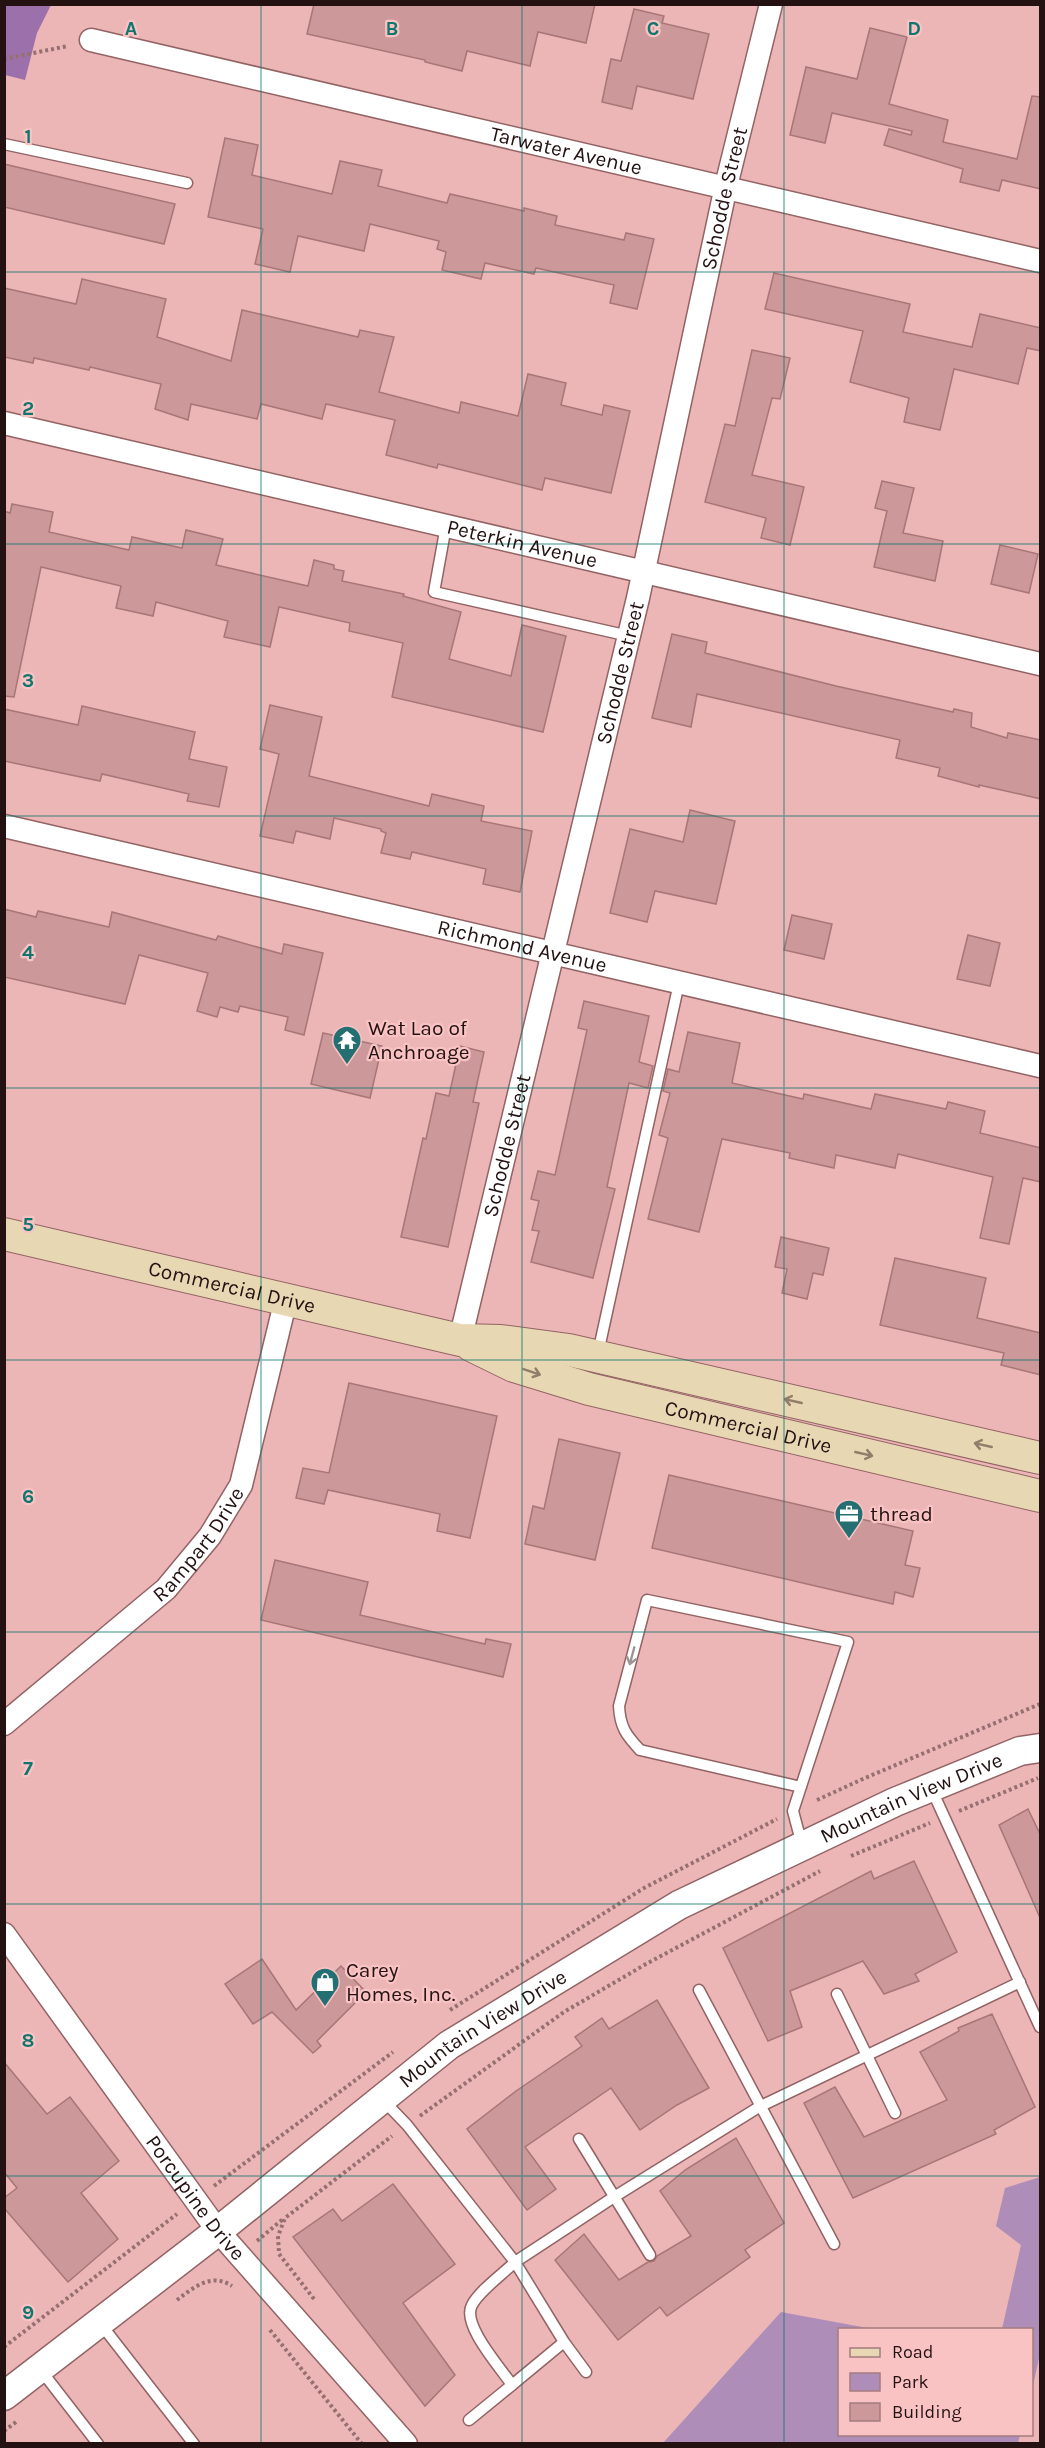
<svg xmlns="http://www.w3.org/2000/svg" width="1045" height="2448" font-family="Karla,sans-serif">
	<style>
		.green { fill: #ae8eb9 }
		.forest { fill: #9c70aa }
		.building { fill: #cc9899; stroke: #a87677; stroke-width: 1.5 }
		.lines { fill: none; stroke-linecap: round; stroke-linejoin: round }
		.service-casing { stroke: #936364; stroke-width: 13 }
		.minor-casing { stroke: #936364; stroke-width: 25 }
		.tertiary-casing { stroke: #936364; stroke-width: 31 }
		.secondary-casing { stroke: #936364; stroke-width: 34 }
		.path { stroke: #966f70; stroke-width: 4; stroke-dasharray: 3 3; stroke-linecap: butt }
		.service { stroke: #fff; stroke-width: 10 }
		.minor { stroke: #fff; stroke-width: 22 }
		.tertiary { stroke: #fff; stroke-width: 28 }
		.secondary { stroke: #e8d7b3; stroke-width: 32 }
		.oneway { stroke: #907e6b }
		.oneway2 { stroke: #9c9495 }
		.grid { fill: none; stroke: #0f766e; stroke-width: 1.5; stroke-opacity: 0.55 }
		.labels { text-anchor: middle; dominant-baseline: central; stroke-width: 4.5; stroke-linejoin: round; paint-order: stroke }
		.street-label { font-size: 21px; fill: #241213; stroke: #f9c3c4 }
		.poi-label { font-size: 21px; fill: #241213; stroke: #f9c3c4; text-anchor: start }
		.grid-label { font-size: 20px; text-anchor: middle; font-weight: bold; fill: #0f766e; stroke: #f9c3c4; stroke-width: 4.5; stroke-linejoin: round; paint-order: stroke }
	</style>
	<rect width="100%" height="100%" fill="#ecb6b7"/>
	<g class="green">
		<polygon points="1040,2177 1040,2354 1032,2390 1032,2330 1002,2329 1021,2245 996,2226 1005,2188"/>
		<polygon points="781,2312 873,2329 840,2330 840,2434 1020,2435 1018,2443 663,2443"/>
	</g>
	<polygon class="forest" points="5,4 51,5 37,33 25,80 5,75"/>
	<g class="building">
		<polygon points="314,4 595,4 586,43 538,32 530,66 467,51 462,71 425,62 425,60 307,34"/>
		<polygon points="634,9 664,16 662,23 709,34 693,99 637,86 632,109 602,102 611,59 621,61"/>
		<polygon points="870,28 907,37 889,104 948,120 943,142 1017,159 1032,96 1041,97 1041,189 1002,180 999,191 960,182 963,169 884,145 889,129 911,135 912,131 832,113 825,143 790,135 806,67 857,79"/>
		<polygon points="225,138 258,145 252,175 332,194 340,161 382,170 378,186 447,203 450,194 524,211 524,208 557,216 555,225 624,240 626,233 654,239 637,309 610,303 614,285 536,268 534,274 485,263 481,279 442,270 446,252 437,249 439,241 370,224 364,251 298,236 290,272 255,264 263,229 208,217"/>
		<polygon points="4,164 175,204 164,244 4,207"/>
		<polygon points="774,273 910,304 903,332 972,347 980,314 1041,328 1041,351 1027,348 1018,384 954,369 940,430 904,422 909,398 850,382 863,331 765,309"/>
		<polygon points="82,279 166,299 157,337 231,361 242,310 358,337 360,330 394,337 379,392 459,413 461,402 518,416 528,374 566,383 561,405 602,415 604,405 630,411 611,493 545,478 542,490 438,464 437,468 386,455 395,420 326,404 322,419 261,404 257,419 191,404 188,420 155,409 161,384 90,367 89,370 34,358 33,363 4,357 4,288 76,304"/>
		<polygon points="752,350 790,358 780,399 772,398 752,475 804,487 790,545 761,538 766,518 705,502 725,424 735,426"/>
		<polygon points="882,481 914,488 903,533 943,541 935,581 874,567 887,511 875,508"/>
		<polygon points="12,504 53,512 49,532 129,550 132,537 182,548 186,530 223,539 216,565 308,586 314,560 334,565 334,569 344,571 342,581 404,594 403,596 461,612 449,659 511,676 522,625 566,636 543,732 392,697 403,643 349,631 350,623 279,607 270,647 224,637 228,621 156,602 153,616 116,608 121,586 41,567 14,697 4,696 4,511 10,513"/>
		<polygon points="1000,545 1038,554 1029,593 991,584"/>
		<polygon points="672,634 707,642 705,653 836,686 953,712 954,709 972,713 971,727 1007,738 1008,733 1041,740 1041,799 979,785 979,787 938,776 940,768 896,758 900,740 697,694 691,727 652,718"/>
		<polygon points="270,705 322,717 309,776 429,806 432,794 484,806 481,821 532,831 520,892 483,884 486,869 412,852 410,859 381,853 386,833 381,831 381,829 334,818 330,839 296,831 293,843 260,836 279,754 260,749"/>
		<polygon points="82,706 195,732 189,759 227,767 219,807 187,801 189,794 102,774 100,781 4,761 4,709 78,725"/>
		<polygon points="690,810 735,821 716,904 655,891 647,922 610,913 630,829 683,842"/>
		<polygon points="4,909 36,917 38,911 109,927 112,912 216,940 218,936 282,954 284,944 323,953 304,1035 285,1030 288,1017 240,1006 238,1012 220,1007 217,1017 197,1011 208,973 139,955 125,1004 4,977"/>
		<polygon points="792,915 832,924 824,959 784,950"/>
		<polygon points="968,935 1000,943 990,986 957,979"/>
		<polygon points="584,1001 649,1016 639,1062 653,1066 648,1088 629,1083 607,1187 615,1189 593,1278 531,1262 539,1231 532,1230 539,1201 531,1199 538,1171 555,1175 587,1030 578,1028"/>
		<polygon points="688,1032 740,1043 732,1083 803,1099 804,1094 871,1109 875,1094 946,1109 948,1102 985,1111 980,1133 1041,1148 1041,1182 1023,1178 1009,1244 980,1238 993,1177 898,1154 895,1168 836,1155 834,1168 789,1158 790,1153 722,1139 699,1232 648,1219 668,1138 659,1135 670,1093 663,1091 668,1069 679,1072"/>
		<polygon points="323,1033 382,1046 370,1098 311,1084"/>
		<polygon points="460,1046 484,1052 473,1102 479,1103 448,1247 401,1237 423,1138 426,1139 436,1093 449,1096"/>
		<polygon points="781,1237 829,1248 823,1275 813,1273 807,1299 782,1293 787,1269 775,1267"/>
		<polygon points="895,1258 986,1278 977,1318 1041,1333 1041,1375 1001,1365 1004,1353 880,1325"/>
		<polygon points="349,1383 497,1416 470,1538 437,1531 440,1514 328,1490 324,1504 296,1498 303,1468 329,1473"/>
		<polygon points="559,1439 620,1453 595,1560 525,1544 533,1506 544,1509"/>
		<polygon points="669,1475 913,1531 905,1565 920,1568 913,1597 895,1592 893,1604 652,1548"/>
		<polygon points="275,1560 368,1582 360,1615 485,1644 486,1639 511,1644 503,1677 261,1620"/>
		<polygon points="1028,1809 1041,1836 1041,1920 999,1825"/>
		<polygon points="914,1861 957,1952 915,1974 919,1981 884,1994 863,1961 790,1991 802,2027 768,2041 723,1948 871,1871 874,1879"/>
		<polygon points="262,1959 296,2010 341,1966 366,1992 317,2041 321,2046 313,2053 272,2012 253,2024 225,1984"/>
		<polygon points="657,2000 709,2088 677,2105 640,2130 611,2088 525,2147 556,2189 527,2210 467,2129 516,2091 582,2046 575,2037 602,2018 609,2029"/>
		<polygon points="992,2014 1035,2107 994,2130 996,2134 853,2198 804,2103 835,2087 864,2137 947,2100 920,2052 959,2031 958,2028"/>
		<polygon points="4,2062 47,2114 70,2097 119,2161 81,2193 118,2239 68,2282 4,2208 4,2198 17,2188 4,2172"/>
		<polygon points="736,2138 784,2223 745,2250 750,2257 667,2316 660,2307 618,2340 555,2260 584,2234 619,2280 648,2262 654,2261 657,2256 691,2236 660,2191 685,2170"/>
		<polygon points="393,2184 455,2264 403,2303 455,2375 425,2406 293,2237 333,2209 342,2221"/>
	</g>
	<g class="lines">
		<g class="service-casing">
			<g id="service">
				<polyline points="4,144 187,183"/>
				<polyline points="446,526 434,592 629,636"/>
				<polyline points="598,1353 679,983"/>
				<path d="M801,1787l-161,-37c-14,-15 -20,-23 -21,-44l28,-106 201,42 -55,169 9,34"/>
				<polyline points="931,1788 1040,2027"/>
				<polyline points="699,1990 834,2244"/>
				<polyline points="837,1994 895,2113"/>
				<polyline points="382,2099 407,2125 515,2262 614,2197 759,2107 1020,1982"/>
				<polyline points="579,2139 650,2255"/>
				<polyline points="100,2323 194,2444"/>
				<path d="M564,2342l-52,43c-12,-18 -51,-61 -40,-80 7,-14 32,-32 43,-43l49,80 22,30"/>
				<polyline points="40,2369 98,2444"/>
				<polyline points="469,2420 512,2385"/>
			</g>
		</g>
		<g class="minor-casing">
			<g id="minor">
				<path id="s1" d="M91,40l949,221"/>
				<path id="s2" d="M4,423l1036,241"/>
				<path id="s3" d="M4,826l1036,240"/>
				<path id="s4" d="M460,1340l178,-742 88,-412 45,-182"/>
				<path id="s5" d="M4,1724l162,-135 44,-53 31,-51 45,-186"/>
				<path id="s6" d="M4,1934l214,297 188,213"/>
			</g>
		</g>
		<g class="tertiary-casing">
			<g id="tertiary">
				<path id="s7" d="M4,2396l214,-165 231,-186 230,-140 216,-103 125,-51 20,-3"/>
			</g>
		</g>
		<g class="secondary-casing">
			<g id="secondary">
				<path id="s8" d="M4,1234l456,106 41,1 68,9 471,108"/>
				<path id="s9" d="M471,1345l43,21 75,23 451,107"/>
			</g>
		</g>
		<g class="path">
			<polyline points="4,59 68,46"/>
			<polyline points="817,1800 865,1778 1040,1704"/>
			<polyline points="959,1811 1038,1778"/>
			<polyline points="851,1856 930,1823"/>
			<polyline points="450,2010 644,1888 777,1819"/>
			<polyline points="420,2116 564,2012 646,1964 820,1871"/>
			<polyline points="214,2186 393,2052"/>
			<polyline points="257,2241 283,2219"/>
			<polyline points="314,2299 279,2254 278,2236 285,2218 392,2136"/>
			<path d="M177,2300c16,-12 34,-28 55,-14"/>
			<polyline points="270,2330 362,2444"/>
			<polyline points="4,2347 177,2214"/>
			<polyline points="4,2431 16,2422"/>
		</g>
		<use href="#service" class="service"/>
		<use href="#minor" class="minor"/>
		<use href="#tertiary" class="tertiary"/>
		<use href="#secondary" class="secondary"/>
	</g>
	<defs><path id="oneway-shaft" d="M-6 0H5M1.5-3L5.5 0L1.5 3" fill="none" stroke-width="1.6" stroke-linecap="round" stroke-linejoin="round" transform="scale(1.5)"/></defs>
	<g class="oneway">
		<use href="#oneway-shaft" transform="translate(532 1372) rotate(19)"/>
		<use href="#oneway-shaft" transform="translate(793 1401) rotate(-167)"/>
		<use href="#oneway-shaft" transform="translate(983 1445) rotate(-167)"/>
		<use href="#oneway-shaft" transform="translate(864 1454) rotate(13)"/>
	</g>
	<use class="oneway2" href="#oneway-shaft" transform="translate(632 1656) rotate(105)"/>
	<path class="grid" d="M261,4v2440M522,4v2440M784,4v2440M4,272h1036M4,544h1036M4,816h1036M4,1088h1036M4,1360h1036M4,1632h1036M4,1904h1036M4,2176h1036"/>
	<defs>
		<g id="temple-pin" transform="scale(1.5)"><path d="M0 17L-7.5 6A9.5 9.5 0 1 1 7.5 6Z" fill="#246f71" stroke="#f9c3c4"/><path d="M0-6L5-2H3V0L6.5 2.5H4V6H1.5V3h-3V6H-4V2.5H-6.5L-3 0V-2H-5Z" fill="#fff"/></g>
		<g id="office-pin" transform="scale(1.5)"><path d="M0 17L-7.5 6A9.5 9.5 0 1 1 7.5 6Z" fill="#246f71" stroke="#f9c3c4"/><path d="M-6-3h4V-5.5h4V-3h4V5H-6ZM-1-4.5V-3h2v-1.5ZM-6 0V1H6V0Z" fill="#fff"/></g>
		<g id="shop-pin" transform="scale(1.5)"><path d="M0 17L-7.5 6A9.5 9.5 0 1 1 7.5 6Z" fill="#246f71" stroke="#f9c3c4"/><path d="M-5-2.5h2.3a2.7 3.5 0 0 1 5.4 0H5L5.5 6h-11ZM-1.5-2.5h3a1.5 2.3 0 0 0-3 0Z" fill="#fff"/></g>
	</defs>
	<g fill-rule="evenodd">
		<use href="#temple-pin" x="347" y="1040"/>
		<use href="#office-pin" x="849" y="1514"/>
		<use href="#shop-pin" x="325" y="1982"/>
	</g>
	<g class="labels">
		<g class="street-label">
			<text stroke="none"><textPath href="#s1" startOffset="488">Tarwater Avenue</textPath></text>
			<text stroke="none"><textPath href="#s4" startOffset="1172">Schodde Street</textPath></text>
			<text stroke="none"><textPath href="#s2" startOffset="532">Peterkin Avenue</textPath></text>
			<text stroke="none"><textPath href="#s4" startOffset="686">Schodde Street</textPath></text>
			<text stroke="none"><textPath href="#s3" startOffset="532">Richmond Avenue</textPath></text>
			<text stroke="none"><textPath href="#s4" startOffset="200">Schodde Street</textPath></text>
			<text stroke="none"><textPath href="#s8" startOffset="234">Commercial Drive</textPath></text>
			<text stroke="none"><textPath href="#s9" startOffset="290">Commercial Drive</textPath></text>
			<text stroke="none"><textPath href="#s5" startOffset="266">Rampart Drive</textPath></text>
			<text stroke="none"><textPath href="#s7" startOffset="1092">Mountain View Drive</textPath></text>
			<text stroke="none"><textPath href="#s7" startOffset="604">Mountain View Drive</textPath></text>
			<text stroke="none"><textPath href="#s6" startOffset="326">Porcupine Drive</textPath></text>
		</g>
		<g class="poi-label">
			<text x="368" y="1028">Wat Lao of<tspan x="368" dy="24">Anchroage</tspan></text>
			<text x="870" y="1514">thread</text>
			<text x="346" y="1970">Carey<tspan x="346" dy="24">Homes, Inc.</tspan></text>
		</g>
	</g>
	<g class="grid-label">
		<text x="131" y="35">A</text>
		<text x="392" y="35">B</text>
		<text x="653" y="35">C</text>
		<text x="914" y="35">D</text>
		<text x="28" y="143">1</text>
		<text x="28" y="415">2</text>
		<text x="28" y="687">3</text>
		<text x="28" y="959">4</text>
		<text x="28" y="1231">5</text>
		<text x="28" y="1503">6</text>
		<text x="28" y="1775">7</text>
		<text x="28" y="2047">8</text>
		<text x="28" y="2319">9</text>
	</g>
	<rect width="1045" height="2448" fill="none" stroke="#241213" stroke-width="12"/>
	<rect x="838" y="2328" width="195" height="108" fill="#f9c3c4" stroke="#a47c7d" stroke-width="1.5"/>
	<rect x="850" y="2348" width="30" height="9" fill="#e8d7b3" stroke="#a47c7d" stroke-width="1.5"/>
	<text x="892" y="2358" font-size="18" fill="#241213">Road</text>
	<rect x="850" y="2373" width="30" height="18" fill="#ae8eb9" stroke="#a47c7d" stroke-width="1.5"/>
	<text x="892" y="2388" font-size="18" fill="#241213">Park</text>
	<rect x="850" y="2403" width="30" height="18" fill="#cc9899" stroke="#a47c7d" stroke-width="1.5"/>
	<text x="892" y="2418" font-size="18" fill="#241213">Building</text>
</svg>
